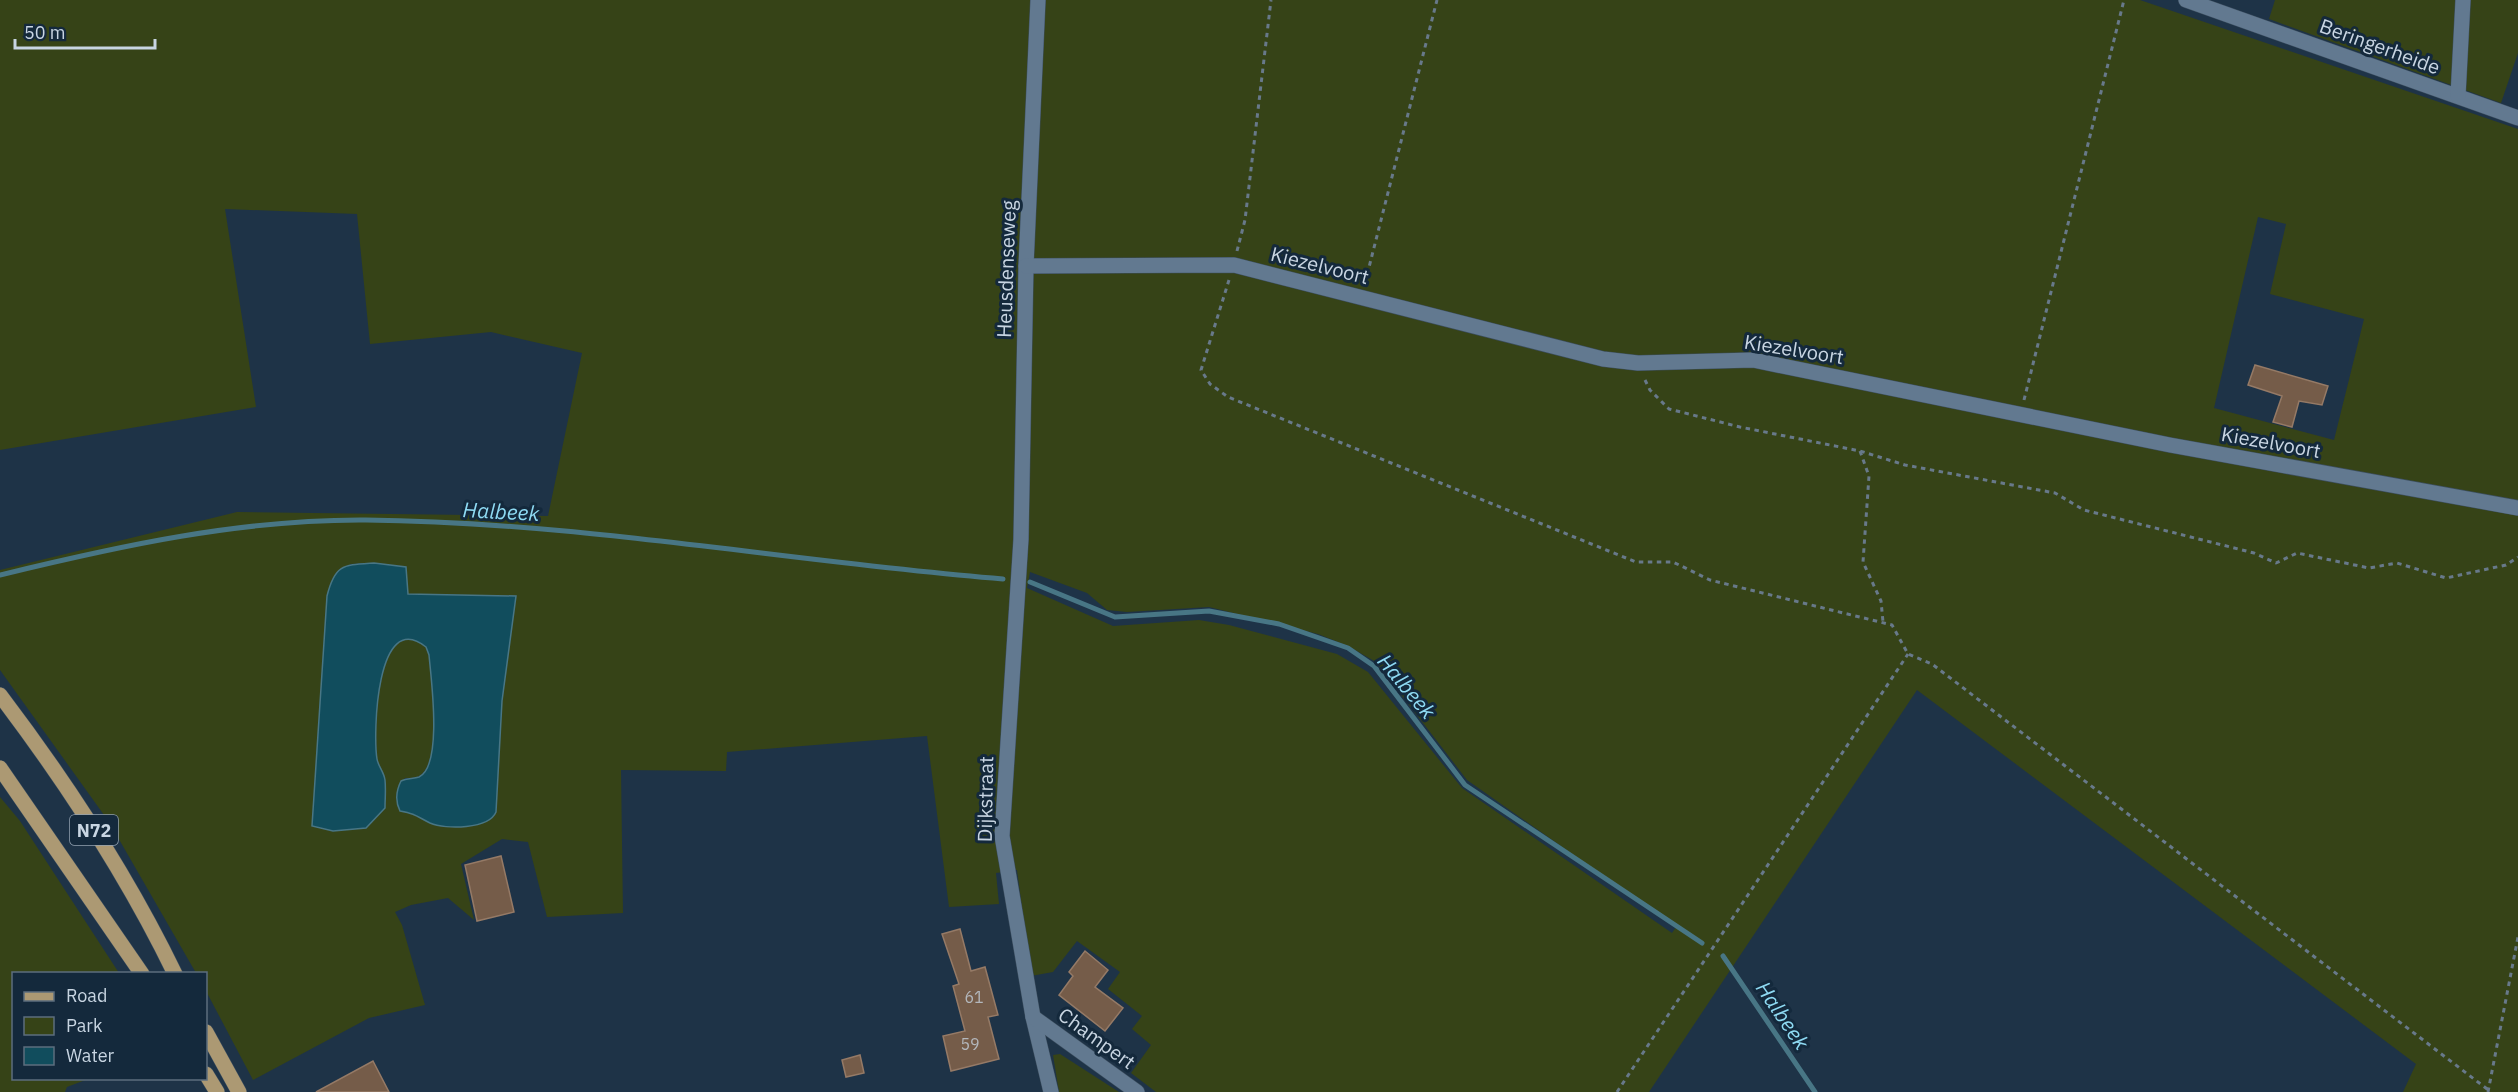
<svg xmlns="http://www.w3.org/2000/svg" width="2518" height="1092" font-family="'IBM Plex Sans',sans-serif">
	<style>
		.green { fill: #364317; fill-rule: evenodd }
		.water { fill: #114d5d; stroke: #487685; stroke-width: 1.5 }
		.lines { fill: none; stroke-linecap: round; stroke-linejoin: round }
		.stream { stroke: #487685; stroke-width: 5 }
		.building { fill: #755c49; stroke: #957a66; stroke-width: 1.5 }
		.minor-casing { stroke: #3c4e5f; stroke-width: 16 }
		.major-casing { stroke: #3c4e5f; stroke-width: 16 }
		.path { stroke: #68798a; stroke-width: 3; stroke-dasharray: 4.5 4.5; stroke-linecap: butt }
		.minor { stroke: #627990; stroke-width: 15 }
		.major { stroke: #ac9973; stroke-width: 15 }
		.labels { text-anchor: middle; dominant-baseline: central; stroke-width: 6; stroke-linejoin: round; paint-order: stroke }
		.number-label { font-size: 16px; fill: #b3b7bc }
		.shield { fill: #14293c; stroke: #92a1b0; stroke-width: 1.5 }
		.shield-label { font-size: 18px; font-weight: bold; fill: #c8d5e2 }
		.street-label { font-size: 20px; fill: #c8d5e2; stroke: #14293c }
		.water-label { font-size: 21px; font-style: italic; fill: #8edaf3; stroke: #14293c }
	</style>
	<rect width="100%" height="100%" fill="#1e3347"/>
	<g class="green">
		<path d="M0,0h2140l378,129v963h-115l13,-28 -499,-374 -268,402h-493l-25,-19 20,-28 -19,-16 10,-13 -34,-27 12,-17 -43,-31 -24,31 -22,4 -14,-106 -21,3 3,31 -50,3 -22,-171 -200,16 -1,19 -105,-1 2,143 -76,4 -19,-75 -26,-3 -41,25 13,56 -26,-22 -37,7 -16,7 7,13 23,80 -56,13 -116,62 -47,-89v-17l-10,-1 -87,-151 -109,-152v-100l237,-58 311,4 34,-163 -91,-21 -121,12 -13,-130 -132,-5 31,198 -256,43zM2258,217l28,7 -16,70 94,25 -30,121 -120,-32zM374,563l32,4 2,27 107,2 -13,105 -6,111 -65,11 -12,-8 -19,-4c-6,-13 -3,-22 5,-33 5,0 11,0 14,-2 24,-13 12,-97 10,-121l-3,-8c-50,-40 -52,87 -49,111 0,7 5,11 6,17 4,10 2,22 2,32l-19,21 -53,-2 7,-102 30,-160zM1030,572l57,21 20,17 20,2 82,-5 109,27 30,12 28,16 91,118 209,147 -4,6 -210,-145 -94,-116 -31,-18 -108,-29 -30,-5 -86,6 -86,-38z"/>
		<polygon points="2275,0 2518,0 2518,53 2501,103 2269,19"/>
		<polygon points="0,797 20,821 119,973 14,974 14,1078 88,1079 67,1087 65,1092 0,1092"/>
		<polygon points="1060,1054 1119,1092 1059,1092 1053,1055"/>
	</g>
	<path class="water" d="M374,563l32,4 2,27 108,2 -14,105 -6,111c-7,17 -50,18 -66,11 -14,-7 -14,-9 -30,-12 -5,-10 -4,-20 1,-30 6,-3 12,-2 18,-4 24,-11 12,-99 10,-122l-3,-8c-50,-40 -53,87 -49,112 1,7 7,13 8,21 1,9 0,19 0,28l-19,20 -33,3 -21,-5 15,-230c8,-32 16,-31 47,-33z"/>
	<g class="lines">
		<g class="stream">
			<path d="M0,575c119,-29 242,-56 366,-55 213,2 425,42 637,59"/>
			<polyline points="1030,582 1115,617 1209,611 1279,624 1348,648 1374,666 1465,785 1702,943"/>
			<polyline points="1723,956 1815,1092"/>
		</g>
	</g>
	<g class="building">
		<polygon points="2255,365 2328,386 2322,405 2299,401 2292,427 2273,422 2282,396 2248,385"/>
		<polygon points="501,856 514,912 477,921 465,865"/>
		<polygon points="960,929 971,971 985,967 998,1015 988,1017 999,1059 951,1071 943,1036 965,1031 953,986 959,984 942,934"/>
		<polygon points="1085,951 1108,970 1095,987 1123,1008 1105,1031 1059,995 1073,976 1069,972"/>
		<polygon points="860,1055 864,1073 846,1077 842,1060"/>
		<polygon points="373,1061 389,1092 316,1092"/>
	</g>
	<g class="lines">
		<g class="minor-casing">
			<g id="minor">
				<polyline points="1038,0 1026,266 1021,539 1002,836 1033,1017 1051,1092"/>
				<polyline points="2186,0 2518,118"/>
				<polyline points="2458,96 2463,0"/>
				<polyline points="1026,266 1234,265 1603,359 1638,363 1753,360 2170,445 2518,508"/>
				<polyline points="1033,1017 1137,1092"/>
			</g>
		</g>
		<g class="major-casing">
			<g id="major">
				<path d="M0,695c66,87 127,180 175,279"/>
				<polyline points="0,768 142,974"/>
				<polyline points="206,1032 239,1092"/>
				<polyline points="206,1074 217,1092"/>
			</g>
		</g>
		<g class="path">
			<polyline points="1237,251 1245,220 1271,0"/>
			<polyline points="1229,280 1201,370 1210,384 1228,397 1636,562 1673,562 1710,580 1892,625 1908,654 1932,664 2491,1092"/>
			<polyline points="1365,283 1437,0"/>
			<polyline points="1645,380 1650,390 1669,409 1740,427 1860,451 1905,465 2055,493 2084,510 2254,553 2276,563 2297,553 2369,568 2397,563 2446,578 2506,565 2518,557"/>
			<polyline points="2024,400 2124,0"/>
			<polyline points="1860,451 1869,476 1863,562 1881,601 1883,622"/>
			<polyline points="1617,1092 1908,654"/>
			<polyline points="2488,1092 2518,937"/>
		</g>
		<use href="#minor" class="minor"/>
		<use href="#major" class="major"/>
	</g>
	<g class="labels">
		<g class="number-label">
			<text x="974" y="997">61</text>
			<text x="970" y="1044">59</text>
		</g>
		<rect class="shield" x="70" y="815" width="48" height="30" rx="4.5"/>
		<g class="shield-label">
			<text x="94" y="830">N72</text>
		</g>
		<g class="street-label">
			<text transform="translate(2380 46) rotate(20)">Beringerheide</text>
			<text transform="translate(1320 265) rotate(14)">Kiezelvoort</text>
			<text transform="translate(1006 269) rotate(-88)">Heusdenseweg</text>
			<text transform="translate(1794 349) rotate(9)">Kiezelvoort</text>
			<text transform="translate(2271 442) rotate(10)">Kiezelvoort</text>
			<text transform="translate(985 799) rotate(-89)">Dijkstraat</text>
			<text transform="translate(1097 1038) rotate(36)">Champert</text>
		</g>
		<g class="water-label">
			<text transform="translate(501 511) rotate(3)">Halbeek</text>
			<text transform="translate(1407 686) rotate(50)">Halbeek</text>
			<text transform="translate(1783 1015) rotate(56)">Halbeek</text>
		</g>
	</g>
	<rect x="12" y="972" width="195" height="108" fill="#14293c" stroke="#5c6e7e" stroke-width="1.5"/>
	<rect x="24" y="992" width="30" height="9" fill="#ac9973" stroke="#5c6e7e" stroke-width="1.5"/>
	<text x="66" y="1002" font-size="18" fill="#c8d5e2">Road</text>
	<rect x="24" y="1017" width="30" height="18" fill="#364317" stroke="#5c6e7e" stroke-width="1.5"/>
	<text x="66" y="1032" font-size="18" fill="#c8d5e2">Park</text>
	<rect x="24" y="1047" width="30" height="18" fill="#114d5d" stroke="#5c6e7e" stroke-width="1.5"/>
	<text x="66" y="1062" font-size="18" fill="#c8d5e2">Water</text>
	<path d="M15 39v9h140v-9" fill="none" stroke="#c8d5e2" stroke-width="3"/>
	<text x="24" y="39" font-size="18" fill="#c8d5e2" stroke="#14293c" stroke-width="4.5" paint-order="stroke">50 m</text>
</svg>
